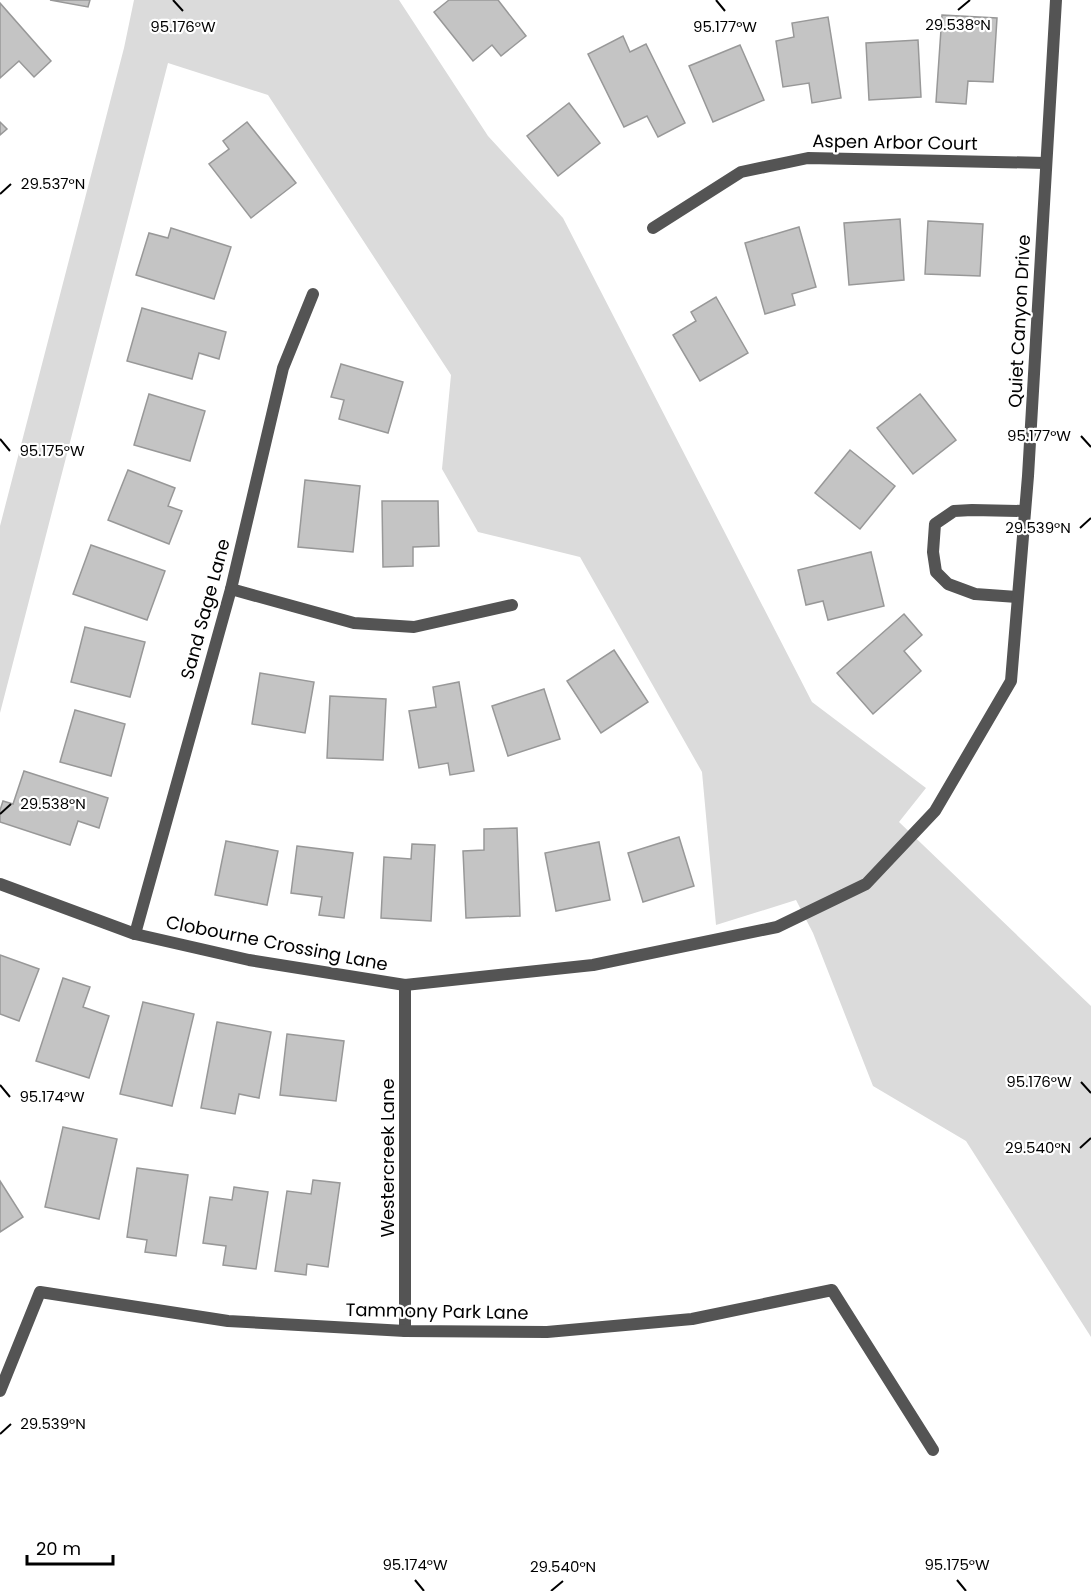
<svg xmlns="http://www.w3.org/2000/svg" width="1091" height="1591" font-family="Poppins,sans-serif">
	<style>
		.green { fill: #dbdbdb }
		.building { fill: #c4c4c4; stroke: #989898; stroke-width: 1.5 }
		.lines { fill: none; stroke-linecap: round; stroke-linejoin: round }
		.minor { stroke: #545454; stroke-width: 12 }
		.ticks { fill: none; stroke: #000; stroke-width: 2 }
		.labels { text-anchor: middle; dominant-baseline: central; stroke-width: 4.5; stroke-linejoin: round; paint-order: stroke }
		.street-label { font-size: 18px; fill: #000; stroke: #fff }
		.ticks-label { font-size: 15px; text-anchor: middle; fill: #000; stroke: #fff; stroke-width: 4.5; stroke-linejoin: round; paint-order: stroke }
	</style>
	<rect width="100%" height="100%" fill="#fff"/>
	<polygon class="green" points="134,0 399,0 488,136 563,218 812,702 926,788 899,822 1091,1006 1091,1337 966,1141 873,1086 813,933 796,900 716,925 702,772 580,557 478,532 442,469 451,375 268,95 168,63 0,713 0,526 124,48"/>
	<g class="building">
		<polygon points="50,0 90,0 88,7"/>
		<polygon points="449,0 498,0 526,36 501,56 492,45 473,61 434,12"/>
		<polygon points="0,3 51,61 34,77 19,61 0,78"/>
		<polygon points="942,15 997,18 993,82 968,81 966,104 936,102"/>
		<polygon points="828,17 841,98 812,103 809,83 783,87 776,41 794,37 792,23"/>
		<polygon points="623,36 630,52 646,44 685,123 658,137 647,116 624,127 588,54"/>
		<polygon points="918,40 921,97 869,100 866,43"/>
		<polygon points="740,45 764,100 713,122 689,66"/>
		<polygon points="569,103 600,143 558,176 527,136"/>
		<polygon points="0,122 7,129 0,135"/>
		<polygon points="247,122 296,183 251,218 209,164 229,149 223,141"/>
		<polygon points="900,219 904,280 849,285 844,223"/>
		<polygon points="928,221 983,224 980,276 925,274"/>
		<polygon points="799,227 816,287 792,294 795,305 765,314 745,243"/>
		<polygon points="171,228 231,247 214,299 136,275 149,233 168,238"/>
		<polygon points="716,297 748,353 700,381 673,335 696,321 691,312"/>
		<polygon points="142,308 226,332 219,359 199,353 192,379 127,361"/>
		<polygon points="341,364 403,382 388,433 339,419 344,400 331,397"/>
		<polygon points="149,394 205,411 190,461 134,445"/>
		<polygon points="920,394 956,440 913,474 877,428"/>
		<polygon points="850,450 895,486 860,529 815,493"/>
		<polygon points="128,470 175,488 168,506 182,511 169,544 108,520"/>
		<polygon points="305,480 360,486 353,552 298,547"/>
		<polygon points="382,501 438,501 439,546 413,547 413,566 383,567"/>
		<polygon points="91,545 165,571 147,620 73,594"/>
		<polygon points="871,552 884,606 828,620 823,601 806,605 798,570"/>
		<polygon points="904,614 922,635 904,651 921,671 873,714 837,673"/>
		<polygon points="85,627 145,642 130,697 71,682"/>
		<polygon points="614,650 648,702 601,733 567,681"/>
		<polygon points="260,673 314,682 305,733 252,724"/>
		<polygon points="459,682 474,771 450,775 448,763 419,768 409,711 436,707 433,687"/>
		<polygon points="544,689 560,739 508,756 492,706"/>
		<polygon points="330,696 386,699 383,760 327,758"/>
		<polygon points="75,710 125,724 111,776 60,762"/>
		<polygon points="24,771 108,798 99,828 78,821 70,845 0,822 0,810 3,801 13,804"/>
		<polygon points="517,828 520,916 466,918 463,851 484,850 484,829"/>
		<polygon points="679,837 694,886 643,902 628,853"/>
		<polygon points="226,841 278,851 267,905 215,895"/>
		<polygon points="599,842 610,900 556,911 545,853"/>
		<polygon points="412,844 435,845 431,921 381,918 384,857 411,859"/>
		<polygon points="297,846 353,853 344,918 319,915 322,897 291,893"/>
		<polygon points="0,955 39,969 19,1021 0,1014"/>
		<polygon points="63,978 90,987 83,1007 109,1016 89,1078 36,1061"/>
		<polygon points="143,1002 194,1014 172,1106 120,1094"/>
		<polygon points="217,1022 271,1032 259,1098 239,1094 235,1114 201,1108"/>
		<polygon points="287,1034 344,1041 336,1101 280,1095"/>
		<polygon points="63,1127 117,1139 99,1219 45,1207"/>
		<polygon points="137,1168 188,1175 176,1256 145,1252 147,1240 127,1237"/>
		<polygon points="313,1180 340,1183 328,1267 307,1264 306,1275 275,1271 287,1191 311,1194"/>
		<polygon points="0,1181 23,1217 0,1232"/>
		<polygon points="234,1187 268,1192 256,1269 223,1265 226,1246 203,1243 210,1197 232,1200"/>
	</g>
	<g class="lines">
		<g class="minor">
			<polyline points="653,228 741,172 808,158 1046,163"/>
			<polyline points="231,589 354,623 414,627 512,605"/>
			<polyline points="1017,597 975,594 948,584 936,572 933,552 935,524 954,511 972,510 1024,511"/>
			<polyline points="0,884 135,934 249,960 405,985 593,965 777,927 866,884 935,811 1011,681 1028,476 1056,0"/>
			<polyline points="135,934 231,589 283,368 313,294"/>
			<polyline points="405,985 405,1331"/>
			<polyline points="0,1391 40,1292 228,1321 405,1331 547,1332 692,1319 832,1290 933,1450"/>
		</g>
	</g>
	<path class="ticks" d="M173,0l10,11M716,0l9,11M958,10l12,-10M0,194l11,-10M1081,436l10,11M0,439l10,12M1080,528l11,-10M0,814l11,-10M1081,1082l10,11M0,1085l10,12M1080,1148l11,-10M0,1434l11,-10M415,1580l9,11M957,1580l9,11M551,1591l12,-10"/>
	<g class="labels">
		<g class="street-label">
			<text transform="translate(895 142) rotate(1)">Aspen Arbor Court</text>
			<text transform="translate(1019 321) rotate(-87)">Quiet Canyon Drive</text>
			<text transform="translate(205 609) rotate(-75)">Sand Sage Lane</text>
			<text transform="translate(277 943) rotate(11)">Clobourne Crossing Lane</text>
			<text transform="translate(387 1158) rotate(-90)">Westercreek Lane</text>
			<text transform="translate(437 1311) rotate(1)">Tammony Park Lane</text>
		</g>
	</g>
	<g class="ticks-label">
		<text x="958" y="30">29.538°N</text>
		<text x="183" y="32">95.176°W</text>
		<text x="725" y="32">95.177°W</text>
		<text x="53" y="189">29.537°N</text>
		<text x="1039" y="441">95.177°W</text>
		<text x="52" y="456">95.175°W</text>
		<text x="1038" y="533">29.539°N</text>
		<text x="53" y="809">29.538°N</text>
		<text x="1039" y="1087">95.176°W</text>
		<text x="52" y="1102">95.174°W</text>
		<text x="1038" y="1153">29.540°N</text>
		<text x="53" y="1429">29.539°N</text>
		<text x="415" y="1570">95.174°W</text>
		<text x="957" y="1570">95.175°W</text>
		<text x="563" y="1572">29.540°N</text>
	</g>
	<path d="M27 1555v9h86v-9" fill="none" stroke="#000000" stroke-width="3"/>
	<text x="36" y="1555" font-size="18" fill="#000000" stroke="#ffffff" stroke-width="4.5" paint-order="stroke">20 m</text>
</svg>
